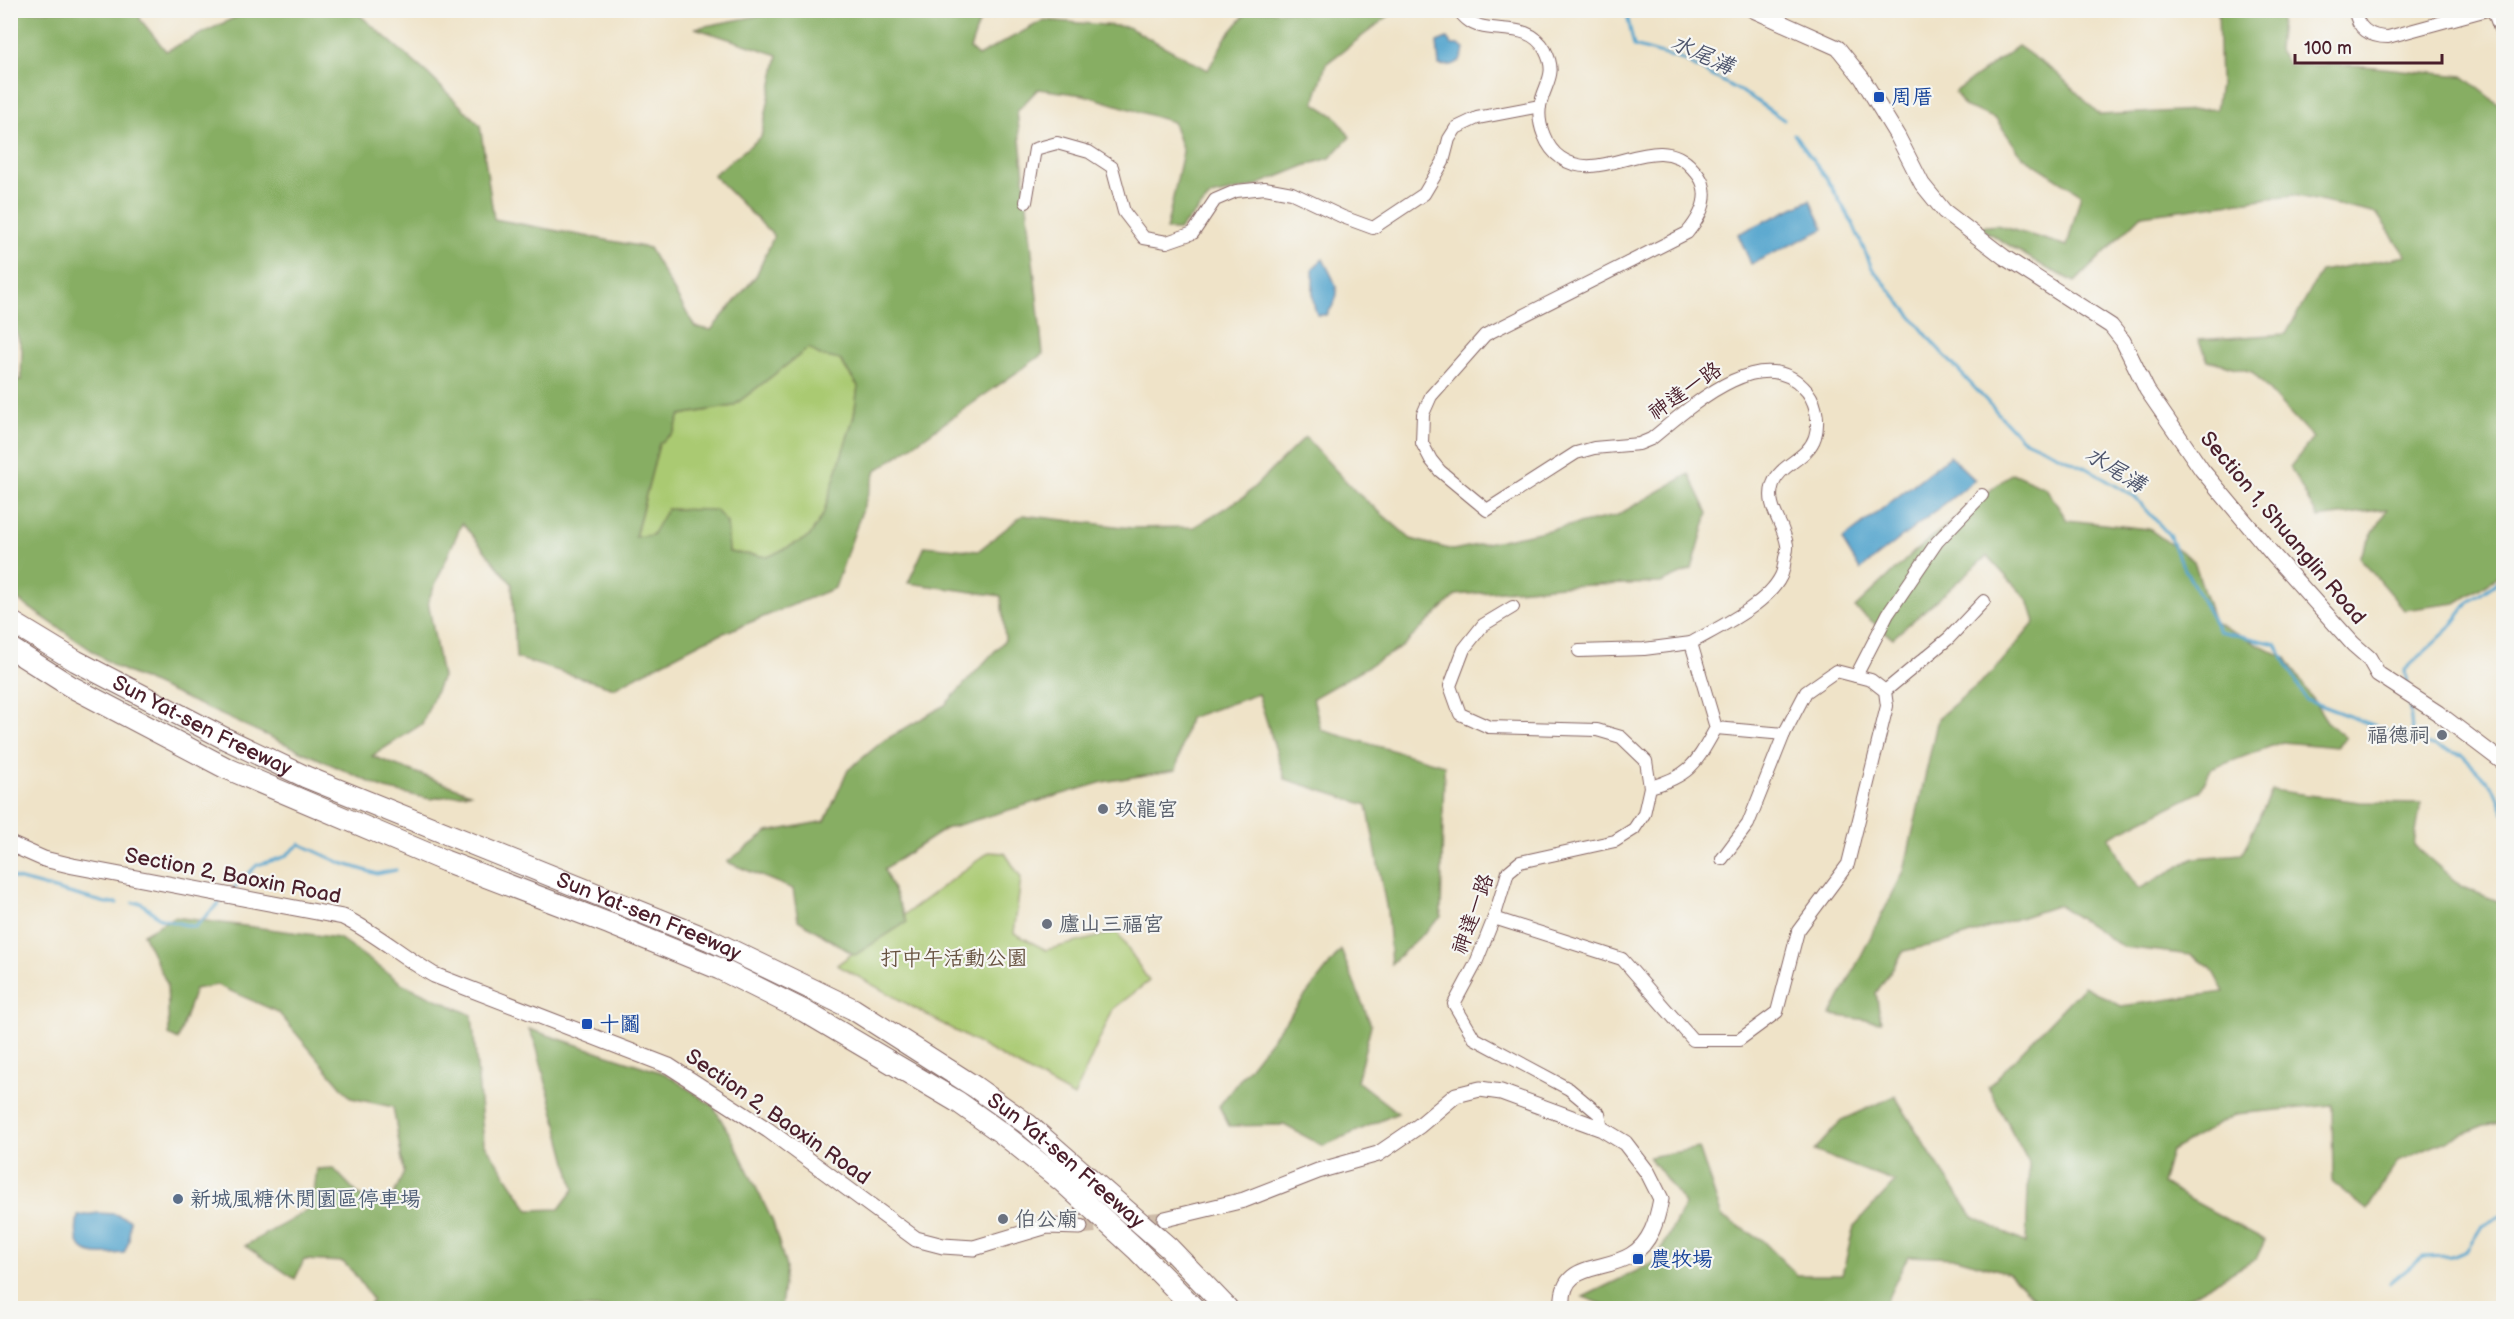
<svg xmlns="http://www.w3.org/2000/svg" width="2514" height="1319" font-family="'Balsamiq Sans','LXGW WenKai TC',sans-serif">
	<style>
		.green { fill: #aaca72; stroke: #7a744e; stroke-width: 1.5 }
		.forest { fill: #87ae64; stroke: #686648; stroke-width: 1.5; fill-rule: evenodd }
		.water { fill: #52a4cd; stroke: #4e627c; stroke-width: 1.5 }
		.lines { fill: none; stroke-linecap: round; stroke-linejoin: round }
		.stream { stroke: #52a4cd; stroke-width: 3 }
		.tertiary-tunnel { stroke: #cebca9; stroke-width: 15; stroke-dasharray: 15 8; stroke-linecap: butt }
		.minor-casing { stroke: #846462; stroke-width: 14 }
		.tertiary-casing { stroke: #846462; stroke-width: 17 }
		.motorway-casing { stroke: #846462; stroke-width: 23 }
		.minor { stroke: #fff; stroke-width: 12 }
		.tertiary { stroke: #fff; stroke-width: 15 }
		.motorway { stroke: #fff; stroke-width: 21 }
		.transit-dot { fill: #1a4fb4; stroke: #f6f6f2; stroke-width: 2 }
		.worship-dot { fill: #6b7280; stroke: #f6f6f2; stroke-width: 2 }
		.service-dot { fill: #5c6f8a; stroke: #f6f6f2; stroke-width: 2 }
		.labels { text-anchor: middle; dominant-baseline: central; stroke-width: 4.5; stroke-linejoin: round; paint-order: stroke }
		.transit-label { font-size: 21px; fill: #164399; stroke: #f6f6f2; text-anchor: start }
		.street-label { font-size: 21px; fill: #4a1f2b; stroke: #f6f6f2 }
		.worship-label { font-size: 21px; fill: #5b616d; stroke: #f6f6f2; text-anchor: start }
		.park-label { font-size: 21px; fill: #675240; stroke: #f6f6f2 }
		.service-label { font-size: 21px; fill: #4e5e75; stroke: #f6f6f2; text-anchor: start }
		.water-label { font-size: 22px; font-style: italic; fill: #4d546c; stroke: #f6f6f2 }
	</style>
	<rect width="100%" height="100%" fill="#f6f6f2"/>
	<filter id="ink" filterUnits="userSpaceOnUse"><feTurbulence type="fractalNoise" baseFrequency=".0167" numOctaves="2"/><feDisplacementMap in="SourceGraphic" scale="12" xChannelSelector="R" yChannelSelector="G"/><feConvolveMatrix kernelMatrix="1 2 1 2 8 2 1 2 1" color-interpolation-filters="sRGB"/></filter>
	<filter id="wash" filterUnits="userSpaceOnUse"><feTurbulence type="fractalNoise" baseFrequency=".008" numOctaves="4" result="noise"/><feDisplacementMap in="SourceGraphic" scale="24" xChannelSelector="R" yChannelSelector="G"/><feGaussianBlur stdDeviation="1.35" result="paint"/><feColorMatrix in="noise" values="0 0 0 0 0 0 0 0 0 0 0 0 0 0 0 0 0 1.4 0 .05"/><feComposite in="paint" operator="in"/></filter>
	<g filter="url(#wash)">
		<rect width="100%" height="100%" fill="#efe3c8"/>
		<g class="green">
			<polygon points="809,348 821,356 839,359 858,386 854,416 823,515 809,537 768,557 729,552 727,523 635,538 659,444 674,432 680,415 733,406"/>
			<polygon points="989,852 1005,853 1021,878 1014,933 1046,950 1117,932 1149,981 1113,1009 1074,1097 837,965"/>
		</g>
		<g class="forest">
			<polygon points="2282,10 2278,50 2289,65 2354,65 2462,76 2503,108 2503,574 2456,603 2404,610 2359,557 2387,509 2318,518 2290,467 2313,438 2252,372 2208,360 2198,340 2286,334 2321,271 2406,256 2377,214 2293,195 2142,215 2075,282 2048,269 1979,227 1997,225 2067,246 2081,194 2022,156 1996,119 1964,106 1955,92 2018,46 2058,74 2100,115 2216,109 2220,84 2218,11"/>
			<path d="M11,11h129v8l26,32 82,-40h107l72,62 53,52 14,94 155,29 46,79 16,3 45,-54 18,-40 -61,-61 48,-38 17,-82 -83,-27 78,-15 2,-2h220l-14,6 -11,32 8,7 66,-36 84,7 80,43 18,-33 22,-26h147l-69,53 -12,39 22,14 14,20 -20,21 -23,7 -55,22 -41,9 -32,34h-13l17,-78 -10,-30 -89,-27 -46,-6 -21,22 26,243 -167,117 -41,117 -131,53 -90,47 -98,-30 -4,-74 -50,-61 -34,78 14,76 -20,47 -50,32 98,37 -40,6 -45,-10 -269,-122 -105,-72 -1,-217 11,2 1,-31 -11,-31zM809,348l12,8 19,4 18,26 -4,30 -31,99 -14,22 -41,20 -39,-5 -2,-29 -11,-13 -49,-1 -15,26 -17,2 24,-93 15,-12 6,-17 53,-9z"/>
			<polygon points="1305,437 1355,491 1411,539 1453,550 1616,516 1689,474 1708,513 1692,569 1661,583 1562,586 1456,595 1402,647 1313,698 1321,730 1444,765 1441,917 1391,964 1387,911 1367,805 1285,779 1258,694 1189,718 1176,770 1103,782 945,829 884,869 907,922 855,955 798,920 793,889 727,862 768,832 825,821 848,770 883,741 945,705 1005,640 1001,596 908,583 925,546 978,551 1023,515 1132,528 1194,527 1245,496"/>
			<polygon points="2012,473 2046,488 2067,520 2149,529 2194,561 2214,622 2286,658 2328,723 2346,738 2337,747 2282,742 2211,769 2200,792 2109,837 2125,870 2139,889 2194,858 2242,854 2272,790 2360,802 2421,803 2414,845 2462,887 2503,903 2503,1123 2484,1125 2398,1161 2367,1210 2333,1183 2332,1105 2236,1114 2171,1151 2162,1184 2265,1240 2256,1259 2170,1308 2044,1308 2009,1273 1957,1258 1908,1256 1883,1308 1613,1308 1583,1297 1655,1262 1685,1204 1649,1157 1699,1148 1722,1217 1761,1239 1797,1275 1842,1275 1854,1226 1895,1182 1814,1151 1842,1120 1895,1096 1931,1155 1973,1217 2026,1243 2029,1163 1988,1087 2084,986 2121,1006 2224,992 2211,968 2191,955 2123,947 2059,905 1946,942 1904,951 1876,993 1881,1022 1831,1015 1904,871 1938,718 1994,671 2035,622 2028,600 1987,556 1893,638 1855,608 1915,551"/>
			<path d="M174,917l165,21 64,46 69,31 12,128 45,67 30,-1 15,-20 -38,-144 -7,-16 137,45 47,32 19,32 41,84 13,45 -5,41h-413l5,-8 -20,-28 -10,-10 -39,-2 -9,19 -50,-33c22,-14 45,-24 67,-39l5,-38 16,-1 27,28 28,11 16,-35 -11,-65 -42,-9 -73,-86 -61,-27 -22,4 -17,51 -9,-5 -2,-51 -24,-50z"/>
			<polygon points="1341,950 1371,1025 1357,1081 1398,1113 1323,1146 1284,1125 1229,1126 1219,1106"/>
		</g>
		<g class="water">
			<path d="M1447,38l5,7h6l6,4c-2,15 -11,18 -25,16l-2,-23z"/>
			<polygon points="1810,200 1824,229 1751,264 1738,234"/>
			<path d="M1323,259c12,25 23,33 3,56h-9c-7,-16 -3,-31 -4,-47z"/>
			<polygon points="1950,456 1975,480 1860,570 1842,540"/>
			<path d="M98,1213l17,1 15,6 -1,21 -5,12c-32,3 -54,4 -46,-37z"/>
		</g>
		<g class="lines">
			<g class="stream">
				<polyline points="1626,10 1634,46 1683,60 1751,97 1784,120"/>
				<polyline points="1794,134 1827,179 1853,224 1872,268 1934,344 2021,438 2084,467 2135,497 2169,535 2176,553 2219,631 2276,644 2306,700 2413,740 2462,755 2493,787 2504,813"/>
				<polyline points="2407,685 2405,670 2449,629 2469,602 2504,578"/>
				<polyline points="2409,701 2413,739"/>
				<polyline points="10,877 106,903 117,903"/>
				<polyline points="234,888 257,865 284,857 300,844 341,863 377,874 396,870"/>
				<polyline points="133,903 141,903 161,919 195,927 220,902"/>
				<polyline points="2390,1283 2423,1257 2451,1256 2467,1250 2482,1226 2504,1214"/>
			</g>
		</g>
	</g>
	<g filter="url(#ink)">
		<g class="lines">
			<polyline class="tertiary-tunnel" points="1080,1227 1165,1219"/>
			<g class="minor-casing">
				<g id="minor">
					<path d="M1458,10c6,7 12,14 22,16 23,6 51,-2 65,24 13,25 0,32 -5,56 -3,18 6,42 21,52 41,29 96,-32 132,11 4,4 8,9 10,15 6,18 -5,36 -16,49l-202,102 -54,61 -8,18 -1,29 9,17 9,11 47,39 89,-57 18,-5 45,-4 12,-5c35,-28 108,-98 152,-52 13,12 17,33 12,50 -7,22 -35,27 -42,47 -8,23 11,39 14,61 1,3 -1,9 -2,13 -1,6 -1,12 -4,18 -14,29 -62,51 -90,67l25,85c-20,35 -25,48 -66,59l-6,27 -10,15 -19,12 -95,21 -12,10 -14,46 -18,45 -22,41 20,34 95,51 30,25 3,15"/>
					<path d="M2355,10c2,19 15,27 33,27l99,-27"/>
					<polyline points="2493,10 2504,40"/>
					<polyline points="1026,202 1035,149 1057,143 1089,152 1112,167 1124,212 1144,238 1167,242 1193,233 1215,200 1236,191 1265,188 1292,193 1343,217 1373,228 1424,194 1443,162 1449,139 1456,128 1477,118 1540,106"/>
					<polyline points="1513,607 1483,625 1464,649 1450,686 1460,714 1489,727 1597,730 1621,737 1646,761 1650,787"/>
					<polyline points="1579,651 1644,649 1691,643"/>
					<polyline points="1856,676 1888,614 1937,542 1982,495"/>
					<polyline points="1885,691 1949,638 1984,601"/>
					<polyline points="1722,859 1748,824 1784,734"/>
					<polyline points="1494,918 1622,959 1693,1040 1739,1040 1777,1012 1798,931 1848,864 1887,706 1885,691 1871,680 1836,671 1806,692 1784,734 1716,728"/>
				</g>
			</g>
			<g class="tertiary-casing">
				<g id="tertiary">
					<polyline points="1753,10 1838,48 1862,78 1898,137 1922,184 1944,211 2004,257 2111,326 2123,341 2147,390 2202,470 2274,556 2353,644 2369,658 2378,674 2438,713 2504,763"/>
					<path d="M10,844l34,15 29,7 270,51c33,16 60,40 91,58l235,91 99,64 148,109 27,7 31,2 73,-22 33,1"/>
					<path d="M1165,1219l79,-19 74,-29 60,-17 41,-28 37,-31 24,-6 21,3 101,37 23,14 23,30 13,26c-4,21 -10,44 -30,56 -29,18 -72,6 -68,53"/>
				</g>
			</g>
			<g class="motorway-casing">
				<g id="motorway">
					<path id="s1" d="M10,621l66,40 148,77 82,39 404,163 143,69 122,78 52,37 142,124 58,60"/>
					<polyline points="10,648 70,686 226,768 445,861 610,924 720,969 804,1011 958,1102 1003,1134 1063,1182 1136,1249 1194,1308"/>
				</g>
			</g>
			<use href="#minor" class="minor"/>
			<use href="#tertiary" class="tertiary"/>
			<use href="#motorway" class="motorway"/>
		</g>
	</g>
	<g class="transit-dot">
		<rect x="1873" y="91" width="12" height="12" rx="3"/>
		<rect x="581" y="1018" width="12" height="12" rx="3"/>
		<rect x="1632" y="1253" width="12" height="12" rx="3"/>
	</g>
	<g class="worship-dot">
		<circle cx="2442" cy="735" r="6"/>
		<circle cx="1103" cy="809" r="6"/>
		<circle cx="1047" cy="924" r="6"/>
		<circle cx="1003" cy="1219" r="6"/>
	</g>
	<circle class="service-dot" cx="178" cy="1199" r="6"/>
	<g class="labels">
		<g class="transit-label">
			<text x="1891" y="97">周厝</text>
			<text x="599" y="1024">十鬮</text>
			<text x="1650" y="1259">農牧場</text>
		</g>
		<g class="street-label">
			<text transform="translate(1685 391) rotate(-35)">神達一路</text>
			<text transform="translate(2283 528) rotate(50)">Section 1, Shuanglin Road</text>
			<text stroke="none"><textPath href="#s1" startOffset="219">Sun Yat-sen Freeway</textPath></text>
			<text transform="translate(233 876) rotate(11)">Section 2, Baoxin Road</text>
			<text transform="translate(1473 914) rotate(-70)">神達一路</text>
			<text stroke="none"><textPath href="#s1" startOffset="705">Sun Yat-sen Freeway</textPath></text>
			<text transform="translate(778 1117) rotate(35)">Section 2, Baoxin Road</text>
			<text stroke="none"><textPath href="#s1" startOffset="1191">Sun Yat-sen Freeway</textPath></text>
		</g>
		<g class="worship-label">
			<text x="2430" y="735" text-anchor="end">福德祠</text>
			<text x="1115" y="809">玖龍宮</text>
			<text x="1059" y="924">廬山三福宫</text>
			<text x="1015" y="1219">伯公廟</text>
		</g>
		<g class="park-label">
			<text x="954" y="958">打中午活動公園</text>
		</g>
		<g class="service-label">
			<text x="190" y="1199">新城風糖休閒園區停車場</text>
		</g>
		<g class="water-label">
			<text transform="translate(1702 55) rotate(24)">水尾溝</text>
			<text transform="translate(2115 470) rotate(32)">水尾溝</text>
		</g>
	</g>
	<rect width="2514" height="1319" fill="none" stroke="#f6f6f2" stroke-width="36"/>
	<path d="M2295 54v9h147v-9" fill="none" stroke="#4a1f2b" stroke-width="3"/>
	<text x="2304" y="54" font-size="18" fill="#4a1f2b" stroke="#f6f6f2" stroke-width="4.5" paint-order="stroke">100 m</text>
</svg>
